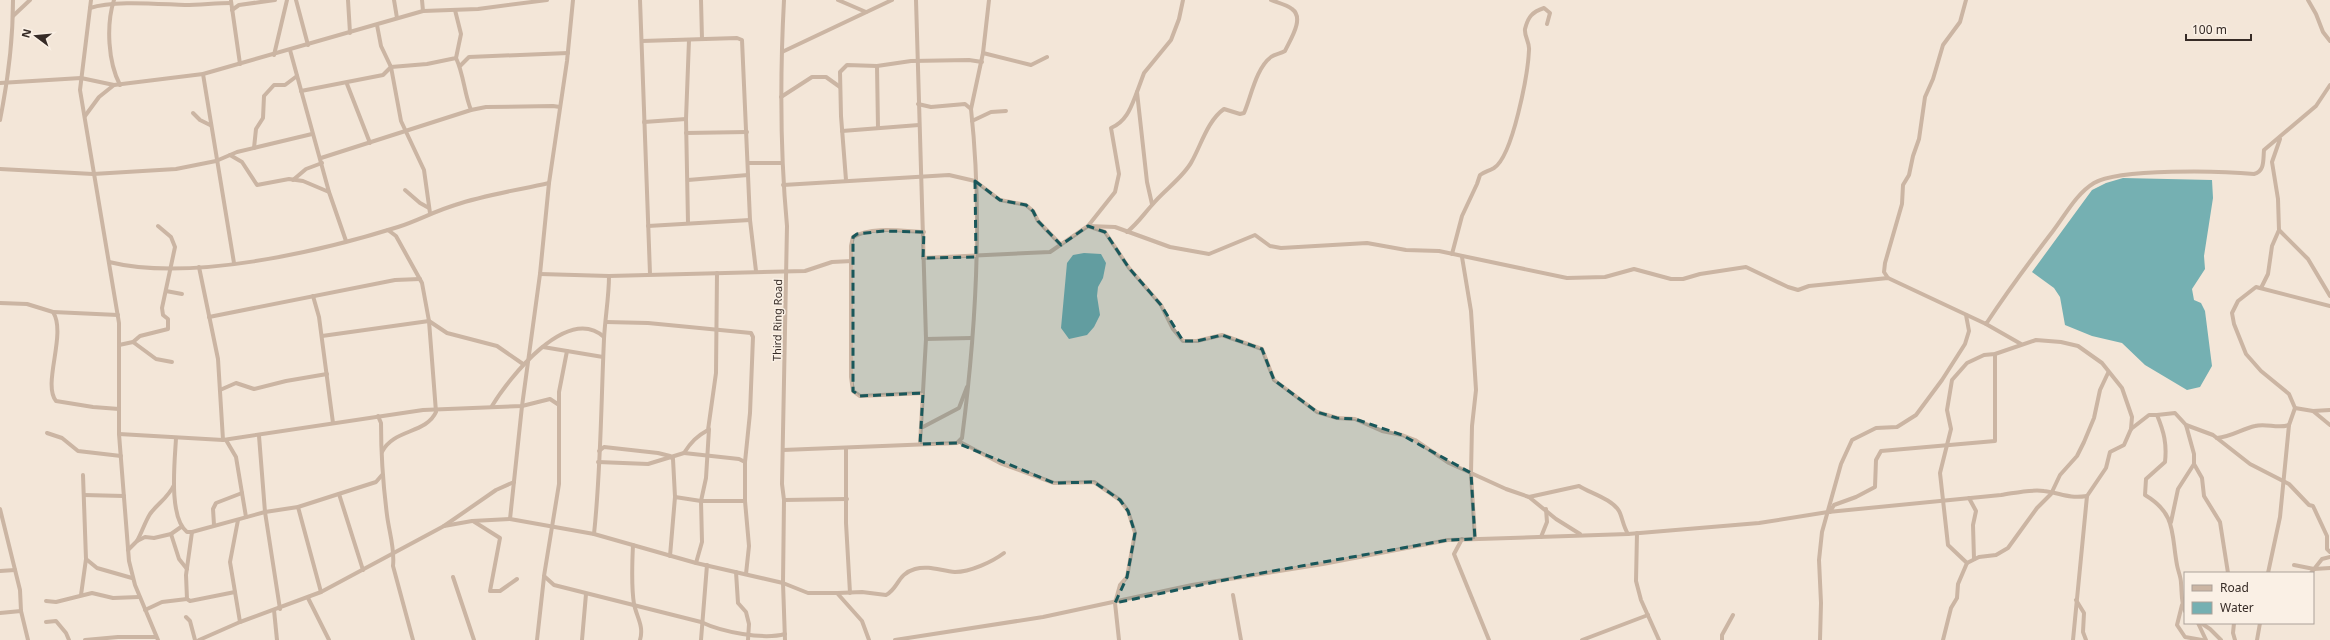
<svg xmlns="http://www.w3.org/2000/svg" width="2330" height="640" font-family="'Noto Sans',sans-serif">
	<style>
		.water { fill: #75b0b2 }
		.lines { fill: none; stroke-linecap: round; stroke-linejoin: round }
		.minor { stroke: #cbb5a3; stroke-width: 4 }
		.marked { fill: #19575a; fill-opacity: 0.2; stroke: #19575a; stroke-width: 3; stroke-dasharray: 8 5; stroke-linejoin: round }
		.labels { text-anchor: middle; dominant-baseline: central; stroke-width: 3; stroke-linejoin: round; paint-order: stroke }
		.street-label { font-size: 11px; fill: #362b26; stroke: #faf0e5 }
	</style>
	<rect width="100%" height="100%" fill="#f3e6d8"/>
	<g class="water">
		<polygon points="2123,178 2212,180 2213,198 2204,256 2205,269 2192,289 2194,300 2201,303 2205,311 2212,366 2200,387 2187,390 2145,365 2122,343 2092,336 2065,325 2060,297 2054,288 2032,272 2092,190 2106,183"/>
		<polygon points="1084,253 1101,254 1106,263 1103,278 1098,287 1097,296 1100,315 1094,327 1087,335 1069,339 1061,328 1067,263 1073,255"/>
	</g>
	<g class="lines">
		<g class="minor">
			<polyline points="91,0 80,90 119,323 119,434 129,561 135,585 158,640"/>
			<path d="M114,0c-8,25 -6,62 6,85"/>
			<polyline points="296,0 308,45"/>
			<polyline points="348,0 350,33"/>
			<polyline points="394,0 397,18"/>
			<polyline points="422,0 423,11"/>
			<polyline points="640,0 650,274"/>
			<polyline points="701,0 702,39"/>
			<path d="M784,0c-4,75 -4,151 3,226l-5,258 2,16 -1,83 2,57"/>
			<polyline points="838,0 866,12"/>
			<polyline points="916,0 926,339 920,444"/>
			<polyline points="2308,0 2316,14 2323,32 2330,41"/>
			<polyline points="231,1 240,64"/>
			<path d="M90,8c23,-8 67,-4 95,-3 15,0 31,-2 46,-2"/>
			<polyline points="232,10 239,5 275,0"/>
			<polyline points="13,16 30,0"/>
			<polyline points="377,25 381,46 391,67 427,64 456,58 461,34 455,10"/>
			<polyline points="642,41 737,38 742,40 750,220 756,271"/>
			<polyline points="290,50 329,192 346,241"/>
			<polyline points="782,52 892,0"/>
			<polyline points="983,53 1031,65 1047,57"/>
			<polyline points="274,55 287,0"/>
			<path d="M456,58c8,17 8,35 15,52"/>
			<polyline points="460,66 469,57 568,53"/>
			<polyline points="877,66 878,128"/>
			<polyline points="391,67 401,121 424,170 430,213"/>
			<polyline points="203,74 234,263"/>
			<polyline points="0,83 81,78 114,85 203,74 423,11 478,9 547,0"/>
			<polyline points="347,84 370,143"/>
			<polyline points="301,91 383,75 391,67"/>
			<path d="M1137,92c-6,15 -10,29 -26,36l8,46 -4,18 -27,34 17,6 24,36 32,37 12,24 10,12h14l25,-6 40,14 12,31 43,32 20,6 18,1 27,12 20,4 13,5 34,23 57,26 23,8 50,-11c11,7 33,13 40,25 3,5 4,15 9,23"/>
			<polyline points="781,97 812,77 826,77 840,87"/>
			<polyline points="971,109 983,53 989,0"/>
			<polyline points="193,113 200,120 210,125"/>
			<polyline points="85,116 99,97 114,85"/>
			<path d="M0,120c8,-40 13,-79 13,-120"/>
			<polyline points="972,121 991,112 1006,111"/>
			<polyline points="644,122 686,119"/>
			<polyline points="842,131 919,125"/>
			<polyline points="686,133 747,132"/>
			<polyline points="2280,139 2272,162 2278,199 2279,230 2308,259 2330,296"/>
			<polyline points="254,148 256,129 263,118 264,96 274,85 285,85 297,76"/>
			<polyline points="230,155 242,162 257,185 289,179 303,181 329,192"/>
			<polyline points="321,158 471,110 486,107 553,106 560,107"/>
			<polyline points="748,163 782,163"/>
			<polyline points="0,169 93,174 176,169 216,161 237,152 312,134"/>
			<polyline points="293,180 306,169 322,163"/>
			<polyline points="688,180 748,175"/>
			<polyline points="846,180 841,116 840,72 847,65 877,66 911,61 969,60 982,62"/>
			<polyline points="783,185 949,175 975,181 1000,200 1026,205 1033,211 1038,221 1061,245"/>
			<polyline points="405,190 420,203 429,208"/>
			<polyline points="1152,204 1147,182 1137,92 1144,73 1171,40 1179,19 1183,0"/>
			<polyline points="688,223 686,119 689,40"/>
			<polyline points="648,226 750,220"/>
			<path d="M1127,232c11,-9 16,-17 25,-27 11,-14 32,-28 40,-44 9,-16 16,-41 32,-52l16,5 4,-1c7,-16 12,-45 27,-56 4,-3 9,-3 14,-6 5,-11 20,-33 7,-42 -6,-5 -14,-6 -21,-9"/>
			<path d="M1452,254l10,-38 15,-32 3,-9c4,-3 9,-4 14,-7 19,-12 34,-95 35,-118 1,-7 -5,-14 -4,-21 3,-12 7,-17 19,-21l6,5 -3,11"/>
			<polyline points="1462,257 1471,311 1476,390 1472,426 1471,473 1475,539"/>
			<path d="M923,258l127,-6 38,-26 27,1 55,20 39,7 46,-19 15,11 11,2 86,-5 39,7 33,1 128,27 38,-1 29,-8 37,10h12l17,-5 46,-7 42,20 10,3 11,-4 79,-8 98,46c21,-32 44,-63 67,-93 13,-17 23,-37 41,-48 25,-15 129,-12 160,-9 11,-3 9,-14 10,-24l52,-44 14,-21"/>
			<path d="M109,262c81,20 209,-10 289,-35 19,-6 37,-16 57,-22 30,-10 63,-15 94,-22"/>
			<polyline points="199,267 218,359 223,440"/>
			<polyline points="540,274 609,276 805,271 832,262 852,261"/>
			<polyline points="1888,278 1884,272 1885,263 1902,204 1903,185 1909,175 1913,156 1919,139 1925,97 1933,79 1943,45 1960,22 1966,0"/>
			<polyline points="2261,288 2268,274 2272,246 2279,230"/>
			<polyline points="166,291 182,294"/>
			<polyline points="313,296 319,317 333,423"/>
			<path d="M0,303l27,1 26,8c14,22 -11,72 3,89l37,6 26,2"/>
			<polyline points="2330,306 2256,287 2238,301 2232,313 2234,324 2246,354 2261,371 2289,394 2295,408 2313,411 2330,425"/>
			<polyline points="53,312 118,315"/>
			<polyline points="209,317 395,280 420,279"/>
			<polyline points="606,322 648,323 751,333 753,337 750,413 745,462 745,501 749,546 746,574"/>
			<polyline points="1986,324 2021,344"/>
			<polyline points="322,336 429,321 447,333 497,346 523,364"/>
			<polyline points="926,339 971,338"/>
			<polyline points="133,342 156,359 172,362"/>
			<polyline points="119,345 133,342 140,336 168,329 168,319 163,315 162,308 175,247 171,237 158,226"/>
			<polyline points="543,347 603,357"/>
			<polyline points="220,390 236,383 254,389 286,381 327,374"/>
			<path d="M923,393l-63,3 -7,-5 -2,-14v-131l2,-9c19,-11 49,-6 71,-5"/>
			<polyline points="559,405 559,392 567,351"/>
			<path d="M492,406c17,-28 75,-102 112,-69"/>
			<polyline points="2313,411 2330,410"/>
			<polyline points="2157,415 2175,413 2186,425 2194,454 2194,464 2202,478 2204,496 2220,522 2228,573"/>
			<path d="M378,416l3,7c0,31 2,61 6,92 2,17 8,33 6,51l20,74"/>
			<polyline points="2186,425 2213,435 2250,464 2289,484 2309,505 2313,506 2327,536 2327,549 2330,552"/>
			<polyline points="921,428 959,408 967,387"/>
			<polyline points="47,433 62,438 78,451 121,456"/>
			<path d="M119,434l104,6 200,-30 99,-4 28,-7 9,6v79l-15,92 10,9 147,37c21,10 62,18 84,12"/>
			<polyline points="259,436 265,512 280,609"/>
			<path d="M176,438c-1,22 -8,79 11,94h5l73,-20 33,-5 78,-25 6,-7"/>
			<path d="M2217,438c14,-1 25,-9 38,-12 11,-3 23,3 34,-1"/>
			<polyline points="226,440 236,457 246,517"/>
			<polyline points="960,442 1000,463 1054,483 1094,482 1120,500 1128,511 1135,533 1127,577 1120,585 1115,603 1119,640"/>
			<polyline points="846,448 846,523 850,593"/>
			<path d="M783,450l174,-7 5,-5c14,-108 21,-220 9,-329l-6,-5 -34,3 -13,-3"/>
			<polyline points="599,451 604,447 658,453 670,456 673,459 675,497"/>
			<path d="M382,452c11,-23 44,-18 54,-40l-7,-91 -7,-38 -26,-47 -8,-6"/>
			<polyline points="684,453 739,459 745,462"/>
			<path d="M598,462l50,2 36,-11c7,-11 13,-17 24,-23l8,-57 1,-100"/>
			<polyline points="339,494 363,570"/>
			<polyline points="84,495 124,496"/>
			<polyline points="1529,497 1556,519 1580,534"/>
			<polyline points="1969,498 1976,511 1973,525 1974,559"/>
			<polyline points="784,500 847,499"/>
			<polyline points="298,507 321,592"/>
			<polyline points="0,509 20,590 21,611 28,640"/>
			<polyline points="1830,512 1834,505 1856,497 1875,487 1876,460 1881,451 1995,441 1995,354"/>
			<polyline points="510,519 522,406 540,274 549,183 567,61 573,0"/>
			<polyline points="238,520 230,562 240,622"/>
			<polyline points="473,521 500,538 490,591 500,591 517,579"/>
			<polyline points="2171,522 2178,489 2194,464"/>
			<polyline points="214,525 213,509 216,503 242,493"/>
			<polyline points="444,526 496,490 514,482"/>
			<polyline points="192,532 186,575 187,599 190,601 235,592"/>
			<polyline points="1637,533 1636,581 1641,600 1659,640"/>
			<polyline points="171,534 179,559 187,569"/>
			<path d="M594,534c7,-65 7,-130 10,-195 1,-21 5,-42 5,-63"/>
			<polyline points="1541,537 1547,522 1546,509"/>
			<polyline points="1462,539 1454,554 1489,640"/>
			<path d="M137,541c5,-9 8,-19 13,-27 8,-11 18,-16 24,-29"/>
			<path d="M633,545c-1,20 -2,40 1,59 3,14 10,22 6,36"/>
			<polyline points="128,550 137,541 145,537 154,538 171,534 181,527"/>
			<polyline points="670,556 675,497 701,501 745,501"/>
			<polyline points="86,559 97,568 132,578"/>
			<polyline points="696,563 702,542 701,501 706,478 709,429"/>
			<polyline points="1967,563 1948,545 1940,473 1951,429 1947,410 1952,380 1967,363 1984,355 1995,354 2036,340 2061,342 2078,346 2102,363 2122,388 2132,417 2131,429"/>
			<polyline points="2294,565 2314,569 2330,568"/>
			<polyline points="0,571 15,570"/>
			<polyline points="736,572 738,603 746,612 749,624 748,640"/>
			<polyline points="2268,573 2280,517 2289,425 2295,408"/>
			<polyline points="2311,573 2322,559 2330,557"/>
			<polyline points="453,577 474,640"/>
			<path d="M838,593l24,-1 24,3c13,-7 11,-21 29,-26 14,-4 26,2 40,3 15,0 37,-10 49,-19"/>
			<polyline points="81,595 86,559 83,475"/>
			<polyline points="1233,595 1241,640"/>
			<polyline points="308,598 329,640"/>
			<polyline points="2076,600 2084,613 2083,632 2086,640"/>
			<polyline points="46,601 56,602 92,593 113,598 139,597"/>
			<polyline points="2182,605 2177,625 2185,637 2202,640"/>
			<polyline points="145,610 162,602 187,599"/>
			<polyline points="274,610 277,640"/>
			<polyline points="0,613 21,611"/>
			<polyline points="186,617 190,621 195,640"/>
			<polyline points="46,622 56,621 66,633 69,640"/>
			<polyline points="2198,623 2206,640"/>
			<polyline points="2201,623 2210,629 2221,640"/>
			<polyline points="2234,623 2233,633 2235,640"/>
			<polyline points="85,640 118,637 156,637"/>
			<polyline points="199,640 240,622 321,592 444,526 472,521 510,519 594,534 696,563 783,583 808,593 837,593 862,621 869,640"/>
			<polyline points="537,640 544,577"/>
			<polyline points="582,640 586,594"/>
			<polyline points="701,640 707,565"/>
			<path d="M895,640l148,-23 149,-32 131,-21 125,-24 180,-6 131,-11 69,-11 173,-17c14,-2 29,-6 43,-4 17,2 24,8 43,5"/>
			<polyline points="1582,640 1648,615"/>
			<polyline points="1722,640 1722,635 1733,615"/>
			<polyline points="1820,640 1821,603 1819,560 1822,532 1841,464 1852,440 1876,428 1897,427 1916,415 1942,380 1965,344 1969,331 1966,315"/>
			<polyline points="1943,640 1951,608 1957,598 1958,584 1967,563 1979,557 1996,555 2008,548 2037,508 2051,494 2060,475 2077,456 2084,442 2094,418 2100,390 2108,373"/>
			<path d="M2073,640l14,-144 19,-28 4,-16 14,-7 7,-16 18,-14h8c7,17 10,29 8,47l-19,17 -1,16c32,19 26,39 32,70 1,6 4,12 4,18 1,10 0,20 4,28"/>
			<polyline points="2257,640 2260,623"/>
		</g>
	</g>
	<path class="marked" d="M975,181l25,19 26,5 7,6 5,10 23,24 27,-19 17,6 24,36 32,37 22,36h14l25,-6 40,14 12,31 43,32 20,6 18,1 47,16 69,38 4,66 -27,1 -209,37 -124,26 12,-26 8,-44 -7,-22 -8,-11 -26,-18 -40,1 -97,-40 -37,1 3,-51 -63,3 -7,-5v-154l4,-3 27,-3 40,1 -1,26 53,-1z"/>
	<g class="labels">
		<g class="street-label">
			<text transform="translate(777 320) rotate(-89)">Third Ring Road</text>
		</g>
	</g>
	<rect x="2184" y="572" width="130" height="52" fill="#faf0e5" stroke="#aca199"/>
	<rect x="2192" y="585" width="20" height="6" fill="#cbb5a3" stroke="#aca199"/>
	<text x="2220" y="592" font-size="12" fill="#362b26">Road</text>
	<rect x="2192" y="602" width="20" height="12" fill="#75b0b2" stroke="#aca199"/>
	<text x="2220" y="612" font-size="12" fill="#362b26">Water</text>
	<g transform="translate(36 36) rotate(286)" stroke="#faf0e5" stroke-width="3" paint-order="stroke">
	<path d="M0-3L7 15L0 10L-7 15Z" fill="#362b26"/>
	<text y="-6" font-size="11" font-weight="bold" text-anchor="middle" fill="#362b26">N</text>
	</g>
	<path d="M2186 34v6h65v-6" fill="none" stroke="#362b26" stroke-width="2"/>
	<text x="2192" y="34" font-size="12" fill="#362b26" stroke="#faf0e5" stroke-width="3" paint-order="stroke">100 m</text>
</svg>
